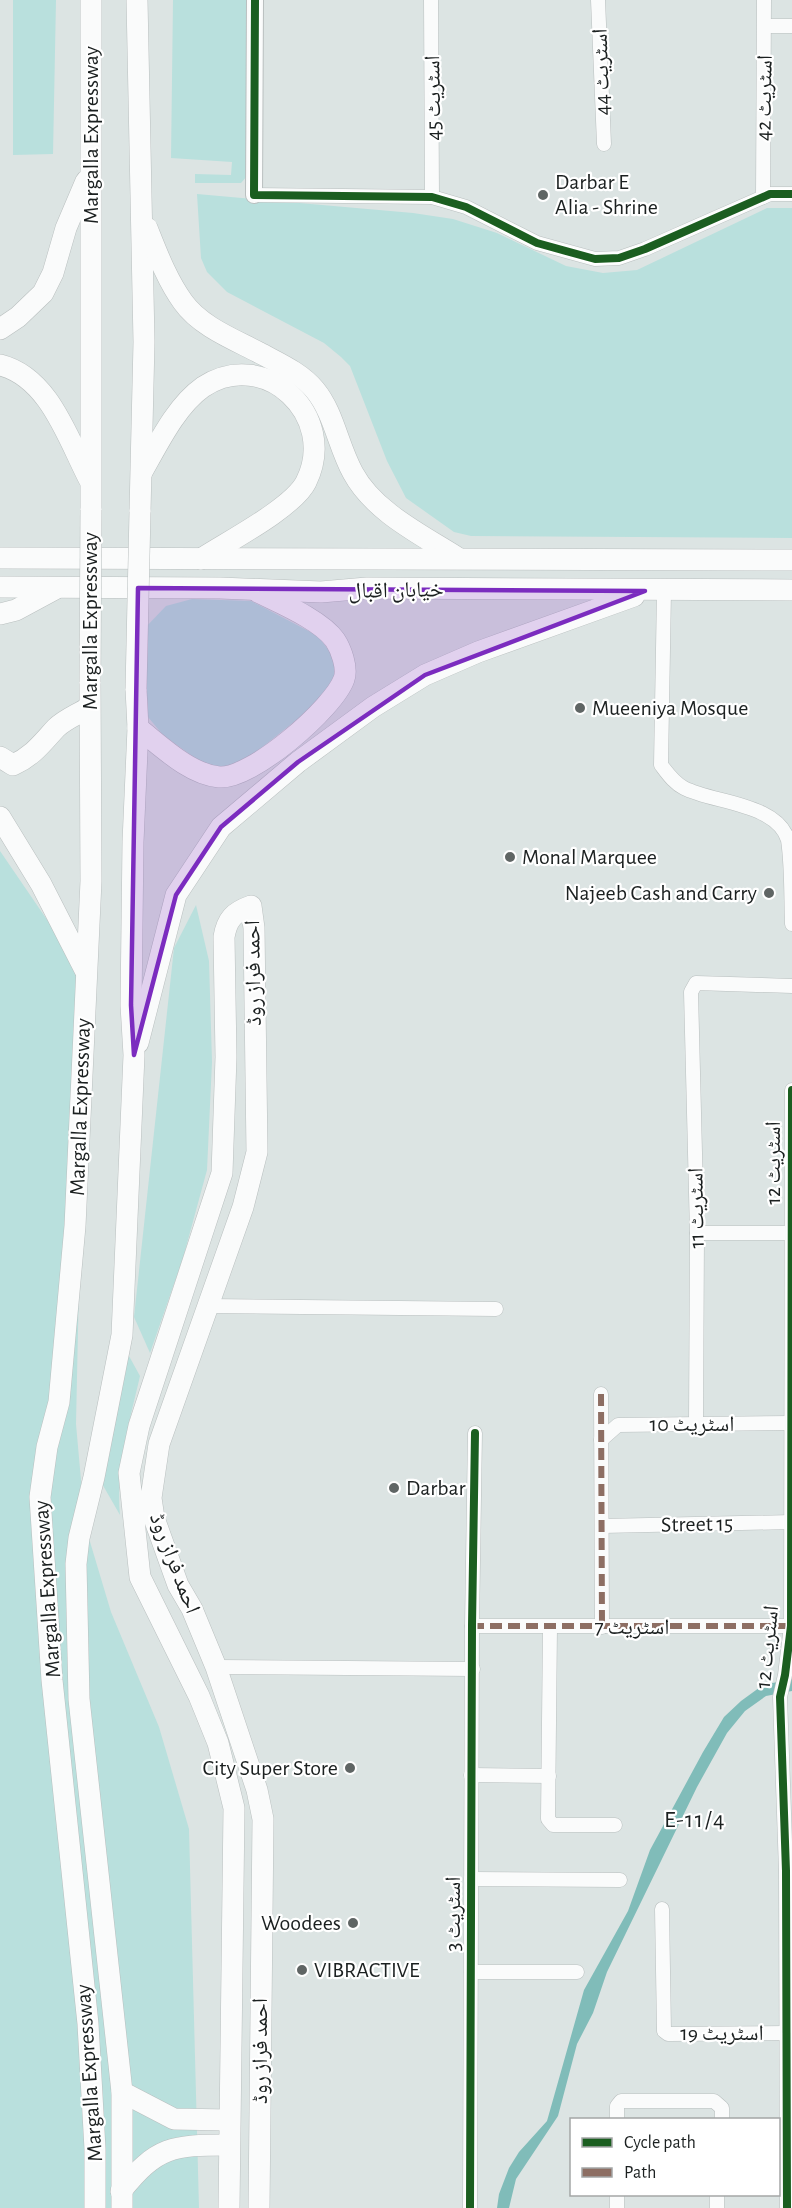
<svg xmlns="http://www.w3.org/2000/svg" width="792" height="2208" font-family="'Alegreya Sans','Noto Naskh Arabic',sans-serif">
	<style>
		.green { fill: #b9e0dd }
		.water { fill: #80bcb9 }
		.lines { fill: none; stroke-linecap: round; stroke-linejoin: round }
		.minor-casing { stroke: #b9bfbf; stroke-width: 15 }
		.tertiary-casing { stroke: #b9bfbf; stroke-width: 18 }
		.primary-casing { stroke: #b9bfbf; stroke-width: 22 }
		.minor { stroke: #fafbfb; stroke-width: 14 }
		.tertiary { stroke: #fafbfb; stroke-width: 16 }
		.primary { stroke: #fafbfb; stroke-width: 21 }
		.primary-bridge-casing { stroke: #b9bfbf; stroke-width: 22; stroke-linecap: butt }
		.primary-bridge { stroke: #fafbfb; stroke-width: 21 }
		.quiet { stroke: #8d6e63; stroke-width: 6; stroke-dasharray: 12 6; stroke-linecap: butt }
		.cycleway-casing { stroke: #fff; stroke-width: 11 }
		.cycleway { stroke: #1b5e20; stroke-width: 8 }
		.marked { fill: #7b2cbf; fill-opacity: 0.2; stroke: #7b2cbf; stroke-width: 4.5; stroke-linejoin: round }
		.poi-dot { fill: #5f6564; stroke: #fff; stroke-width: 2 }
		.labels { text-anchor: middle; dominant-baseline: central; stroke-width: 4.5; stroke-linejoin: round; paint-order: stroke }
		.street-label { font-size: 22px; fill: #1b2020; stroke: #fff }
		.poi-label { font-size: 22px; fill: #1b2020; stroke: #fff; text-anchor: start }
		.neighbourhood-label { font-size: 24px; letter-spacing: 1.5px; fill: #1b2020; stroke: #fff }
	</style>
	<rect width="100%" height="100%" fill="#dce4e3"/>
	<g class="green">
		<polygon points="13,0 56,0 53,154 13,155"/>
		<polygon points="173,0 247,0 247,176 241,183 195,183 195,174 231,175 232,162 171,158"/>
		<polygon points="197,194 413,213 453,219 497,233 566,266 603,273 637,270 767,208 792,208 792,538 471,536 454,532 406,498 387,461 350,366 341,357 324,343 227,292 207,272 201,258"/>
		<polygon points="192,599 251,601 318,636 338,663 329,694 240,765 222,769 202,763 163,735 148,717 144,629 166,606"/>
		<polygon points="0,851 80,968 82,1145 76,1424 85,1525 111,1612 159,1727 189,1829 199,2208 0,2208"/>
		<polygon points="196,905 209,961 212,1062 207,1170 183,1258 150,1353 134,1317 174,948"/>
		<path d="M129,1356l11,20c-11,48 -24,90 -20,139l-19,-33 21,-125z"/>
	</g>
	<polygon class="water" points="792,1679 792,1691 766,1696 745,1711 727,1733 697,1787 607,1972 593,2013 577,2044 558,2116 516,2179 509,2208 497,2208 499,2194 509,2168 519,2152 547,2121 584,1990 628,1911 650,1850 703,1752 724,1717 741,1701 763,1685"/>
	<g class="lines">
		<g class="minor-casing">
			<g id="minor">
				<polyline points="431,0 432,197"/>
				<polyline points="598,0 604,144"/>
				<polyline points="765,26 792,26"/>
				<polyline points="254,195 432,197 466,207 537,243 595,259 619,258 645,249 770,194 792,194"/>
				<polyline points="763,197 764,0"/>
				<path d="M664,591l-3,174c7,9 13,18 23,23 29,15 93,15 104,52 4,26 3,58 4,84"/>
				<polyline points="697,1233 791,1233"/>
				<polyline points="207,1306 496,1309"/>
				<polyline points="601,1394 602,1627"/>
				<polyline points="696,1424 697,1233 691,992 696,983 792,986"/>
				<polyline points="601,1440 618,1425 792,1423"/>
				<polyline points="602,1526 792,1522"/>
				<polyline points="472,1626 792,1626"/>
				<polyline points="550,1627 548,1819 553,1825 615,1825"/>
				<polyline points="216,1667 473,1669"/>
				<polyline points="471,1775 549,1776"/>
				<polyline points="471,1879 620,1880"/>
				<polyline points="662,1909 664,2031 668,2034 787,2033"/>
				<polyline points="471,1972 577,1972"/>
				<polyline points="617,2120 617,2106 621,2101 714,2101 722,2108 722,2120"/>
				<polyline points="617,2194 617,2208"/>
				<polyline points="470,2208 472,1626 475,1433"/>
				<polyline points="717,2208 717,2194"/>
				<polyline points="787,2208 786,1871 780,1697 785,1675 791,1626 792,1090"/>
			</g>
		</g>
		<g class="tertiary-casing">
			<polyline id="tertiary" points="254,195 255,0"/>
		</g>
		<g class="primary-casing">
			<g id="primary">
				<polyline points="137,0 144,342 140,512"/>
				<path d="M147,228c10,25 20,52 36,74 17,24 50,37 75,50 20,11 42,20 57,38 19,23 23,56 38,83 21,39 69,62 105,85"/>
				<polyline points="0,329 18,317 43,293 53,273 66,228 86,181"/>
				<path d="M0,365c49,12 68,74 89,114"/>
				<path d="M142,472c16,-28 34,-66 61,-85 62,-41 136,29 103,95 -13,26 -79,60 -105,77"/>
				<polyline points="91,510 91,0"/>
				<polyline points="0,558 792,560"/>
				<polyline points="0,587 220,588 321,592 367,588 792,590"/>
				<polyline points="0,614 16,610 55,589"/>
				<polyline points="90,682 91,881 75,1226 59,1402 47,1447 40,1497 52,1680 88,2024 95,2149 95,2208"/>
				<path d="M138,728c23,18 51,46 81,49 32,3 115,-69 125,-98 4,-11 -3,-30 -9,-39 -14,-20 -55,-37 -77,-48"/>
				<path d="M0,757l13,8c20,-9 29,-22 43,-37 9,-9 23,-14 33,-21"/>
				<polyline points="0,817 41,884 85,970"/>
				<polyline points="138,1043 176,895 221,827 298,762 373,707 425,675 478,652 634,596"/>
				<polyline points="122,2092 174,2119 228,2120"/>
				<path d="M121,2191c36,-45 52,-46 107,-46"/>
				<polyline points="122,2208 122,2092 79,1699 76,1564 79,1538 94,1477 122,1335 134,1055 131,1005 133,842 138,728 136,689"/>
				<path d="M229,2208l5,-400 -16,-65 -19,-47 -59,-119 -11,-104 10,-47 83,-253 4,-116 -2,-120c3,-18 10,-25 27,-31l3,22 3,224 -14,55 -84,237 -8,54 3,20 24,67 14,24 24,58 41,123 6,29 -4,389"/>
			</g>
		</g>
		<use href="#minor" class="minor"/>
		<use href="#tertiary" class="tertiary"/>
		<use href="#primary" class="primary"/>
		<g class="primary-bridge-casing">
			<g id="primary-bridge">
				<polyline points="90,682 91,510"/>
				<polyline points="136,689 140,512"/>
			</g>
		</g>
		<use href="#primary-bridge" class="primary-bridge"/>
		<g class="quiet">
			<polyline points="601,1394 602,1627"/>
			<polyline points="472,1626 792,1626"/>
		</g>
		<g class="cycleway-casing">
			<g id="cycleway">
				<polyline points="255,0 254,195 432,197 466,207 537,243 595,259 619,258 645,249 770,194 792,194"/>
				<polyline points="470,2208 472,1626 475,1433"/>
				<polyline points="787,2208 786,1871 780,1697 785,1675 791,1626 792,1090"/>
			</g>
		</g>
		<use href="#cycleway" class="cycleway"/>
	</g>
	<path class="marked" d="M138,588l507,3 -220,84 -127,87 -77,65 -45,68 -42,160 -3,-50z"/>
	<g class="poi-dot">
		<circle cx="543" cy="195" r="6"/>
		<circle cx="580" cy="708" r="6"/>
		<circle cx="510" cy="857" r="6"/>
		<circle cx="769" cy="893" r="6"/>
		<circle cx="394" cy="1488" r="6"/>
		<circle cx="350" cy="1768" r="6"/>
		<circle cx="353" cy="1923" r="6"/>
		<circle cx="302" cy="1970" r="6"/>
	</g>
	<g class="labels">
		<g class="street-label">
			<text transform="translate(601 72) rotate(-92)">اسٹریٹ 44</text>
			<text transform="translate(433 98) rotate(-91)">اسٹریٹ 45</text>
			<text transform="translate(764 98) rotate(-89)">اسٹریٹ 42</text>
			<text transform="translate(91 135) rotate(-90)">Margalla Expressway</text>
			<text transform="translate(396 590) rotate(-1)">خیابان اقبال</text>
			<text transform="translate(90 621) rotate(-90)">Margalla Expressway</text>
			<text transform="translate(253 973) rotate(-91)">احمد فراز روڈ</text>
			<text transform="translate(80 1107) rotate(-88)">Margalla Expressway</text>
			<text transform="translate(773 1163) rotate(-90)">اسٹریٹ 12</text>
			<text transform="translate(696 1208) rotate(-91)">اسٹریٹ 11</text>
			<text x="692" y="1424">اسٹریٹ 10</text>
			<text transform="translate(697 1524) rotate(-1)">Street 15</text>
			<text transform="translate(175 1563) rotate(69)">احمد فراز روڈ</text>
			<text transform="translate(47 1589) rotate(-94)">Margalla Expressway</text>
			<text x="632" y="1627">اسٹریٹ 7</text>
			<text transform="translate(767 1647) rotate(-84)">اسٹریٹ 12</text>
			<text transform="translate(453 1914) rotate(-90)">اسٹریٹ 3</text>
			<text x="722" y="2033">اسٹریٹ 19</text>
			<text transform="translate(260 2051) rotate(-90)">احمد فراز روڈ</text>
			<text transform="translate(89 2073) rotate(-94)">Margalla Expressway</text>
		</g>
		<g class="poi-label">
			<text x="555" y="182">Darbar E<tspan x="555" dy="25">Alia - Shrine</tspan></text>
			<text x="592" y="708">Mueeniya Mosque</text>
			<text x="522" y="857">Monal Marquee</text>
			<text x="757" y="893" text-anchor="end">Najeeb Cash and Carry</text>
			<text x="406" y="1488">Darbar</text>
			<text x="338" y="1768" text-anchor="end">City Super Store</text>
			<text x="341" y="1923" text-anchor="end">Woodees</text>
			<text x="314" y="1970">VIBRACTIVE</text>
		</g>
		<g class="neighbourhood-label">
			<text x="695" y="1820">E-11/4</text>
		</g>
	</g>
	<rect x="570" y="2118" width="210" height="78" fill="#ffffff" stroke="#a4a6a6" stroke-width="1.5"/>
	<rect x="582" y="2138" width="30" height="9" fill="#1b5e20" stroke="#a4a6a6" stroke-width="1.5"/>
	<text x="624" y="2148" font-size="18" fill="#1b2020">Cycle path</text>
	<rect x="582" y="2168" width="30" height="9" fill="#8d6e63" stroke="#a4a6a6" stroke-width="1.5"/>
	<text x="624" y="2178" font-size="18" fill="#1b2020">Path</text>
</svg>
